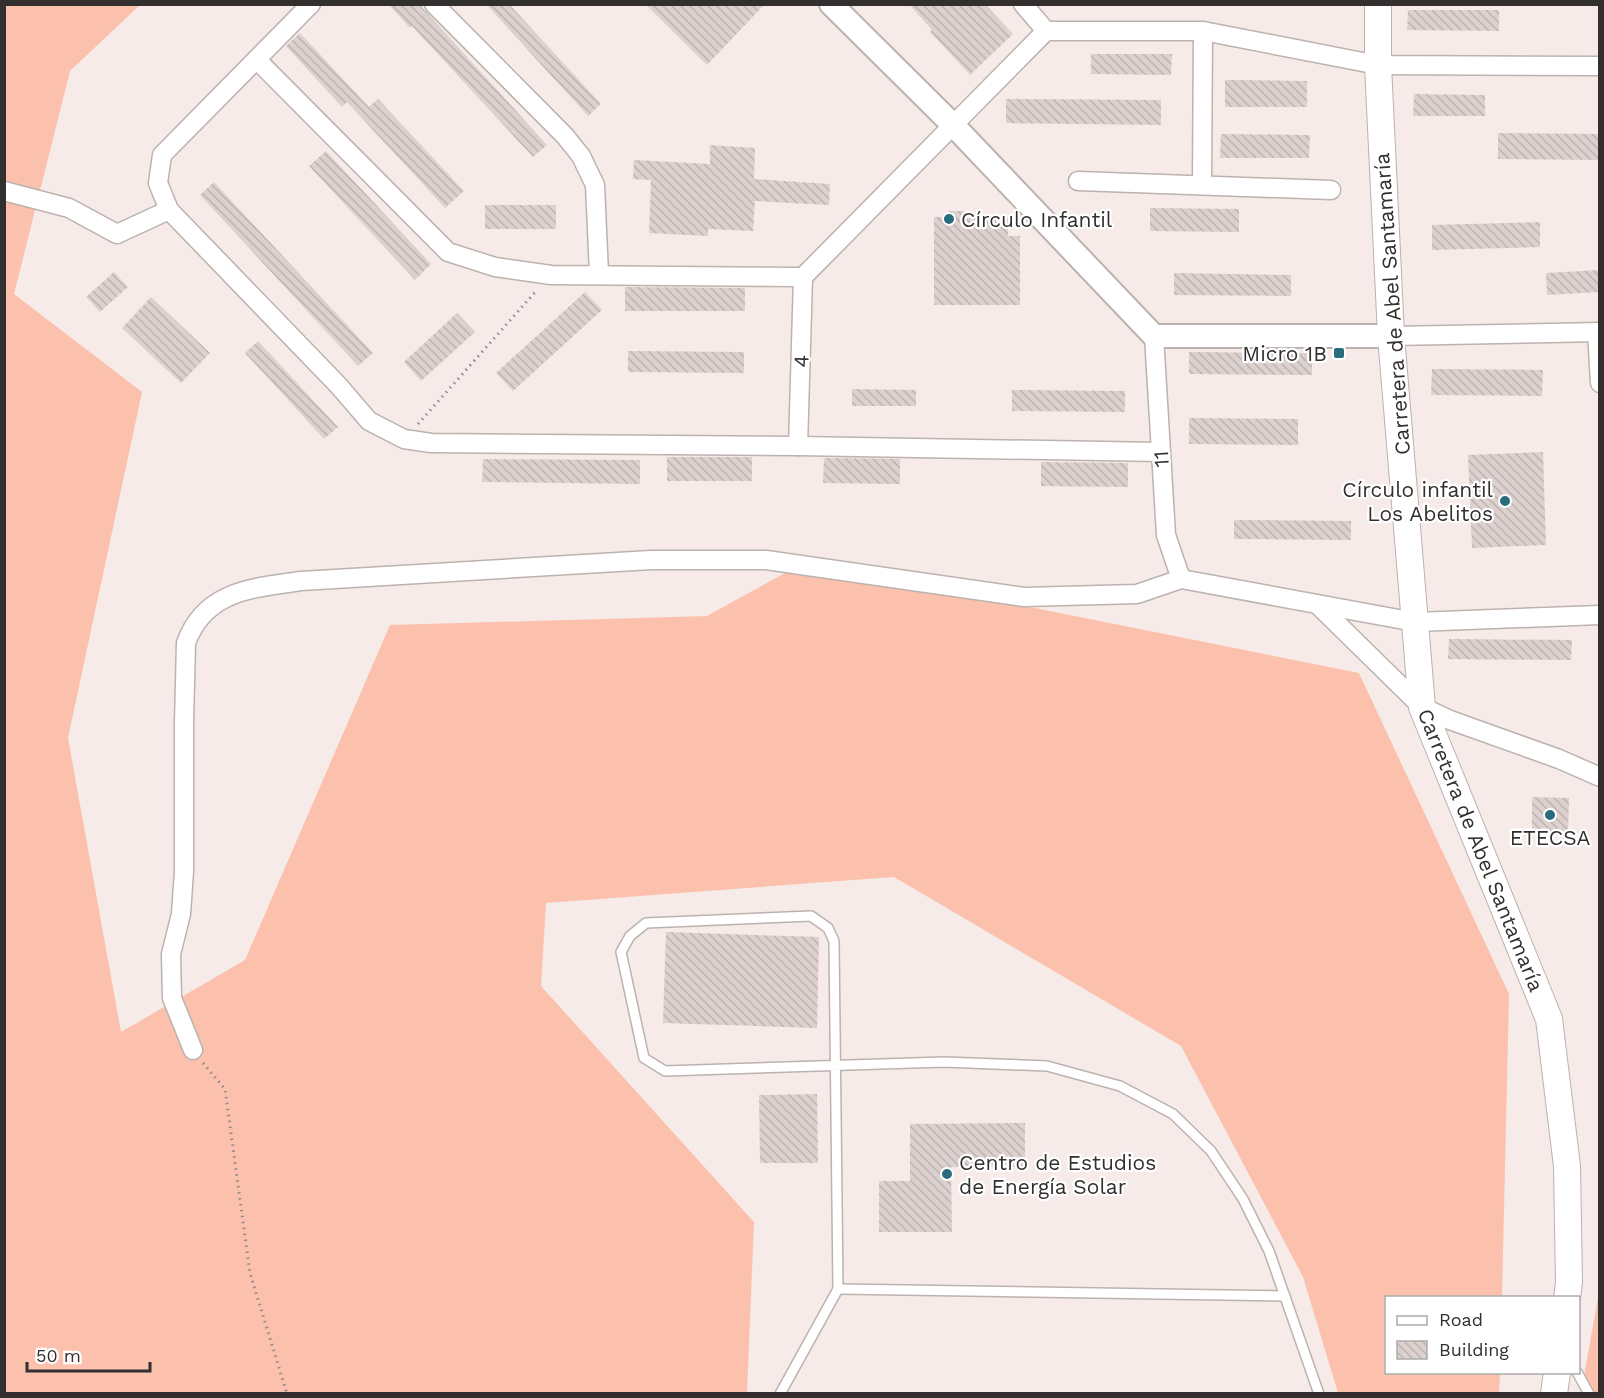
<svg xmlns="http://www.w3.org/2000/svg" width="1604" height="1398" font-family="'Work Sans',sans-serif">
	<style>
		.grass { fill: #fcc1ad }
		.building { fill: url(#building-back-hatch) }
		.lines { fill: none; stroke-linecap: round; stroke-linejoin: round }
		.service-casing { stroke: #bcb2ae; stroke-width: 12 }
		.minor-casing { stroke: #bcb2ae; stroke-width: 21 }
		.tertiary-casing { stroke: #bcb2ae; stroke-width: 26 }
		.secondary-casing { stroke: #bcb2ae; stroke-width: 28 }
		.path { stroke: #928a89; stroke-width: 3; stroke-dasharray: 1.5 4.5; stroke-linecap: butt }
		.service { stroke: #fff; stroke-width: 9 }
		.minor { stroke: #fff; stroke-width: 18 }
		.tertiary { stroke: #fff; stroke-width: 22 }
		.secondary { stroke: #fff; stroke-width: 26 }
		.poi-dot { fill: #2a6c7e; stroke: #fff; stroke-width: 2 }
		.labels { text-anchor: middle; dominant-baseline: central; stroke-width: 4.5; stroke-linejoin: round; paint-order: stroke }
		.poi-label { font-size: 21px; fill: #332f2e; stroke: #fff; text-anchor: start }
		.street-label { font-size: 21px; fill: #332f2e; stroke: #fff }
	</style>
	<defs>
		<pattern id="building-back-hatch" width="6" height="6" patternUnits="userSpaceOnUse" patternTransform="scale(1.5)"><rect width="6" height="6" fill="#dcd1ce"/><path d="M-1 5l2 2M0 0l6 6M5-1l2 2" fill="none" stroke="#bdb4b1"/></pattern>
	</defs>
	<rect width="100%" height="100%" fill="#f6ebe8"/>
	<g class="grass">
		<polygon points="5,5 140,5 70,71 14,294 142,392 68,738 121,1032 245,960 390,625 707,616 805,562 1359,673 1509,994 1502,1297 1386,1298 1386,1372 1500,1373 1499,1393 1338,1393 1303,1277 1181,1046 894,877 546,903 541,986 754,1222 747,1393 5,1394"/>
		<polygon points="1599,1292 1599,1393 1581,1393"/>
	</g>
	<g class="building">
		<polygon points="388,4 419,4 547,145 533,157 412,26 410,28"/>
		<polygon points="486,4 509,4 601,104 588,116"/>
		<polygon points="645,4 765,4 707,65"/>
		<polygon points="909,4 985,4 1013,34 970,75 930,32 932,30"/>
		<polygon points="1408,10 1499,10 1499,31 1407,30"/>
		<polygon points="300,33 369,107 378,99 464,191 445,208 347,102 342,107 286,46"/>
		<polygon points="1091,54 1172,54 1171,75 1091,74"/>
		<polygon points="1225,80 1307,81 1307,107 1225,107"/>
		<polygon points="1414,94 1485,95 1485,116 1413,116"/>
		<polygon points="1006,99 1161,100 1161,125 1006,123"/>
		<polygon points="1498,133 1599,134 1599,160 1498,159"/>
		<polygon points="1221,134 1310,135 1309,158 1220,158"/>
		<polygon points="710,145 755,148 754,179 830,184 829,205 755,201 753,231 708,229 708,236 649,233 651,180 633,179 634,160 710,164"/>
		<polygon points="326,151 431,264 415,280 309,166"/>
		<polygon points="214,182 373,353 358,366 200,195"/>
		<rect x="485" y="205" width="71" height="24"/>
		<polygon points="1150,208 1239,209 1239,232 1150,231"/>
		<polygon points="949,211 965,211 965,218 1008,218 1008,236 1020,236 1020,305 934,305 934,217 949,217"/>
		<polygon points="1540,222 1540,247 1432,250 1432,225"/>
		<polygon points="1599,270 1599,292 1547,295 1546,273"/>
		<polygon points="114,272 128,287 100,312 86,297"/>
		<polygon points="1174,273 1291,275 1291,296 1174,295"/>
		<polygon points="625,287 745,288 745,311 625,311"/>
		<polygon points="585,292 602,310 513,391 496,373"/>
		<polygon points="151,297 210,353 181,383 122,328"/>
		<polygon points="457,313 475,332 421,381 404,362"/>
		<polygon points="258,341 338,427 324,439 245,353"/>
		<polygon points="628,351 744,352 744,373 628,372"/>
		<polygon points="1189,352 1312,353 1312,375 1189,374"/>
		<polygon points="1432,369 1543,370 1542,396 1431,395"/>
		<polygon points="852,389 916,390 916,406 852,406"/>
		<polygon points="1012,390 1125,391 1125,412 1012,411"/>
		<polygon points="1189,418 1298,419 1298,445 1189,444"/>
		<polygon points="1543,452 1546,545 1472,548 1468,455"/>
		<rect x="667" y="457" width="85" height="24"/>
		<polygon points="824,458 900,459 900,484 823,483"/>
		<polygon points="483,459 640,460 640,484 482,482"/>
		<polygon points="1041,462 1128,463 1128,487 1041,486"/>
		<polygon points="1234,520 1351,521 1351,540 1234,539"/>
		<polygon points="1449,639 1572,640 1571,660 1448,659"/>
		<polygon points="1532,797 1569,798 1568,832 1532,831"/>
		<polygon points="666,932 819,937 817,1028 663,1023"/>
		<polygon points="817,1094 818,1163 760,1163 759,1095"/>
		<polygon points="1025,1123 1025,1167 951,1167 952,1232 879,1232 879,1181 910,1181 910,1124"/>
	</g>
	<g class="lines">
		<g class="service-casing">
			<g id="service">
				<polyline points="838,1289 1285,1296"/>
				<polyline points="1577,1372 1589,1394"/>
				<polyline points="780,1394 838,1289 834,941 828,928 811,916 646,923 630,936 621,952 644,1058 665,1071 944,1062 1047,1066 1120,1086 1173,1114 1211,1151 1243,1199 1269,1251 1319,1394"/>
			</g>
		</g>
		<g class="minor-casing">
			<g id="minor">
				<polyline points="311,4 162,155 158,183 169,210 338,385 369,421 404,439 431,443 798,446 1160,452"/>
				<polyline points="434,4 565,136 581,156 595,185 599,274"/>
				<polyline points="1023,4 1046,31"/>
				<polyline points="257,60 448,252 495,267 551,275 803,277 1046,31 1203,31 1378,65 1600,66"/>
				<polyline points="1078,181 1331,190"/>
				<polyline points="1202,185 1203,31"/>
				<polyline points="4,191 69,208 117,234 169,210"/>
				<polyline points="1597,332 1600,383"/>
				<polyline points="1154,336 1166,535 1181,579"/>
				<polyline points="1391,336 1600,332"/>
				<polyline points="798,446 803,277"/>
				<polyline points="1317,604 1422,707 1450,720 1559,759 1600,777"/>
				<path d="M193,1050l-21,-52 -1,-44 10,-40 3,-43v-149l2,-79c19,-53 68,-55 115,-62l350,-21h115l258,37 113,-3 44,-15 234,43 185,-7"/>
			</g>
		</g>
		<g class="tertiary-casing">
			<polyline id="tertiary" points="831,4 954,126 1154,336 1391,336"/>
		</g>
		<g class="secondary-casing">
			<g id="secondary">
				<polyline points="1378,4 1378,65 1391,336 1422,707 1549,1019 1567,1166 1569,1282 1567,1298"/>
				<polyline points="1554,1394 1557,1372"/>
			</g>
		</g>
		<g class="path">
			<polyline points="418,424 537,290"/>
			<polyline points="203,1063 225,1089 250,1273 287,1394"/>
		</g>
		<use href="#service" class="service"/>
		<use href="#minor" class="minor"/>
		<use href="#tertiary" class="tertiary"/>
		<use href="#secondary" class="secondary"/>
	</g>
	<g class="poi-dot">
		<circle cx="949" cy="219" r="6"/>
		<rect x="1333" y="347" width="12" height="12" rx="3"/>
		<circle cx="1505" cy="501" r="6"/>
		<circle cx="1550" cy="815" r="6"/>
		<circle cx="947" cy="1174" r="6"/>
	</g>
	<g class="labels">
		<g class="poi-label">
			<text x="961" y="219">Círculo Infantil</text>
			<text x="1327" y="353" text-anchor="end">Micro 1B</text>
			<text x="1493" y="489" text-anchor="end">Círculo infantil<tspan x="1493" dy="24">Los Abelitos</tspan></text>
			<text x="1550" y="837" text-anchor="middle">ETECSA</text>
			<text x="959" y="1162">Centro de Estudios<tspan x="959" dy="24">de Energía Solar</tspan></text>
		</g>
		<g class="street-label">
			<text transform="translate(1392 304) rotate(-94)">Carretera de Abel Santamaría</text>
			<text transform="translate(801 361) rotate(-88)">4</text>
			<text transform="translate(1161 459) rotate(-94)">11</text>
			<text transform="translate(1481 850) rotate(68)">Carretera de Abel Santamaría</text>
		</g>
	</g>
	<rect width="1604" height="1398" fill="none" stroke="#332f2e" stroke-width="12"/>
	<rect x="1385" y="1296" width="195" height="78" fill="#ffffff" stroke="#adacab" stroke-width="1.5"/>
	<rect x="1397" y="1316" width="30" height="9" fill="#ffffff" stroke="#adacab" stroke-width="1.5"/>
	<text x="1439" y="1326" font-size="18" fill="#332f2e">Road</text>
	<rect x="1397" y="1341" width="30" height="18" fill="url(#building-back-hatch)" stroke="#adacab" stroke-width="1.5"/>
	<text x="1439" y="1356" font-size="18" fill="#332f2e">Building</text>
	<path d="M27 1362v9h123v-9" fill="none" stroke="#332f2e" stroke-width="3"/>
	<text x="36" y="1362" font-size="18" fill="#332f2e" stroke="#ffffff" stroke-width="4.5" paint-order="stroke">50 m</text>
</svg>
